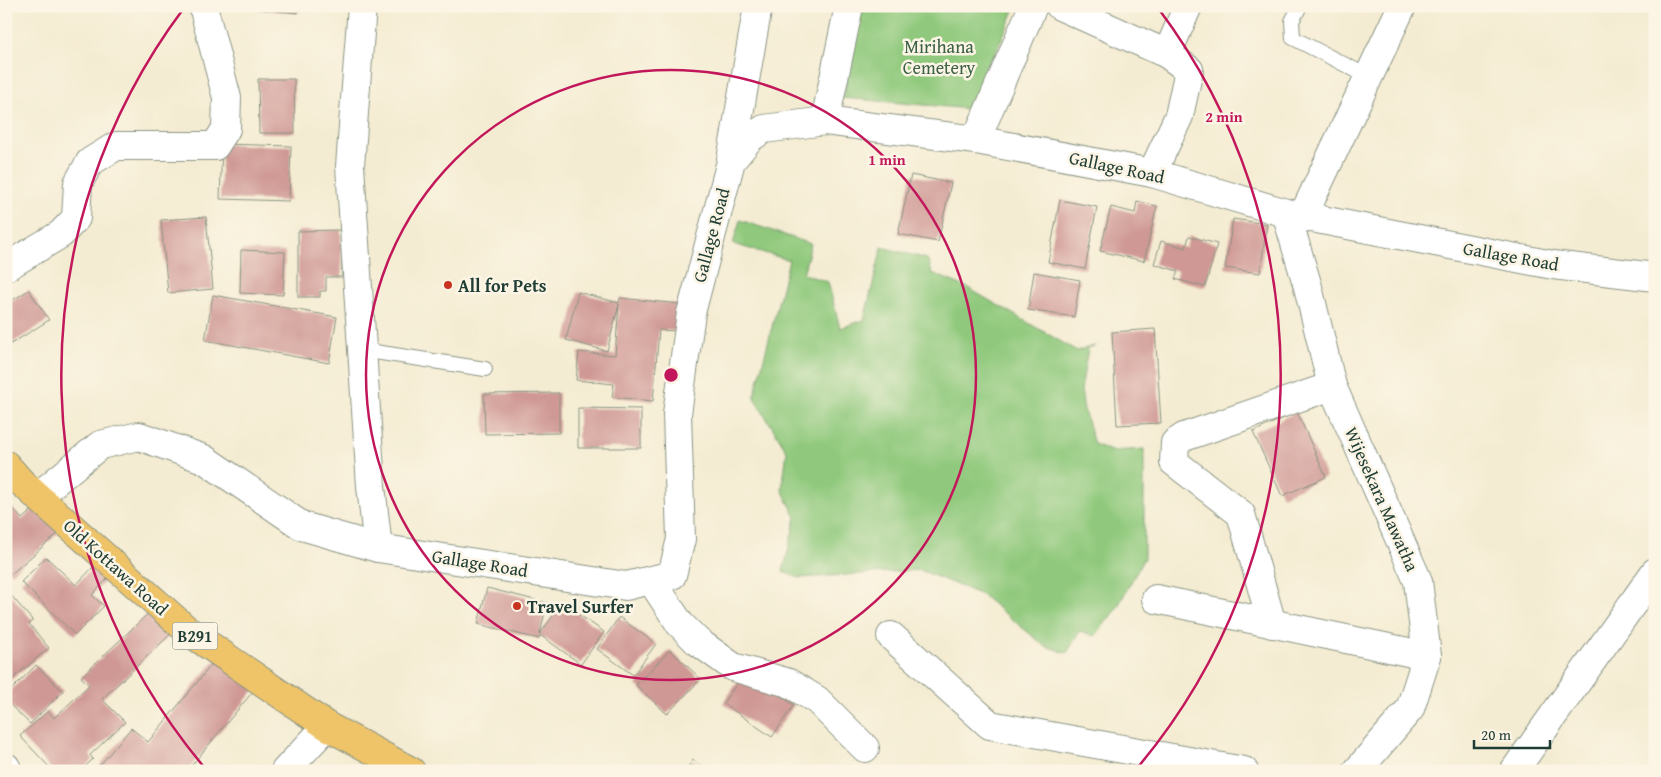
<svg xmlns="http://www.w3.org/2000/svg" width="1661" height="777" font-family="'Gentium Book Plus',serif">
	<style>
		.green { fill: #90c97d; stroke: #588358 }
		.building { fill: #cf9894 }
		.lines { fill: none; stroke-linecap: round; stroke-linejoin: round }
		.lane-casing { stroke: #8a9483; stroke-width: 16 }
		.street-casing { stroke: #8a9483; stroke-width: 30 }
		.primary-casing { stroke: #8a9483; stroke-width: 30 }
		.lane { stroke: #fff; stroke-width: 14 }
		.street { stroke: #fff; stroke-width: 28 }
		.primary { stroke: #efc469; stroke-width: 28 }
		.ring { fill: none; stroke: #c2185b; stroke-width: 2.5 }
		.poi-dot { fill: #c8321e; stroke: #fcf5e5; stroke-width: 2 }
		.labels { text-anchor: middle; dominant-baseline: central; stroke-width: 5; stroke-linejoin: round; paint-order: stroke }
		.shield { fill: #fcf5e5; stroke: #617469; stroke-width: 1 }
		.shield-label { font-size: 16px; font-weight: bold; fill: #1f3d34 }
		.park-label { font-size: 18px; fill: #3b6046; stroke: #fcf5e5 }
		.street-label { font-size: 18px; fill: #1f3d34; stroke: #fcf5e5 }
		.poi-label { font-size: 18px; font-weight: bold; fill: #1f3d34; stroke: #fcf5e5; text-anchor: start }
		.centre { fill: #c2185b; stroke: #fcf5e5; stroke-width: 2.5 }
		.ring-label { font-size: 15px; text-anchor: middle; font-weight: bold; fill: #c2185b; stroke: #fcf5e5; stroke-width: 5; stroke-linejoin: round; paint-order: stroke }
	</style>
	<rect width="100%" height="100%" fill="#fcf5e5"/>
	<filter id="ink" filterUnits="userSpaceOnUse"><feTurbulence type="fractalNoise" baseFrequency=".02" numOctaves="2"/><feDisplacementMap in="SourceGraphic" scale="10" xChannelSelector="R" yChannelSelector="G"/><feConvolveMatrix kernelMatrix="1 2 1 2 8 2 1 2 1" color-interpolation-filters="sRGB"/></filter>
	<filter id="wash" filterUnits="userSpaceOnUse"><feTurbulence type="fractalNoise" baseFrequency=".0096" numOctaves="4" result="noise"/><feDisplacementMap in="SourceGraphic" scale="20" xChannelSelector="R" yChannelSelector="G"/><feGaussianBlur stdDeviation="1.12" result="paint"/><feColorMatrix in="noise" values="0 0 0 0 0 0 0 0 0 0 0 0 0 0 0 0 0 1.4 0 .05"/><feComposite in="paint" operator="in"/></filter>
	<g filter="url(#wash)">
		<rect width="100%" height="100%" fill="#f4ecd2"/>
		<g class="green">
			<polygon points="862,6 1016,6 971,109 843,98"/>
			<polygon points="740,220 811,244 803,274 828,282 840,328 864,320 882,247 927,259 932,273 968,288 1077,351 1095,346 1088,348 1081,390 1084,410 1094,444 1111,451 1144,449 1144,558 1117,608 1095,636 1080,631 1067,653 1045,646 982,595 920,570 800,578 783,572 796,517 782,490 787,451 754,398 789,260 733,244"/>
		</g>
		<g id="blocks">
			<g class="building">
				<polygon points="249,6 298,6 298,13 248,8"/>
				<polygon points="258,79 294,79 295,133 259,133"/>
				<polygon points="222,144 291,146 289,201 220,199"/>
				<polygon points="911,175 951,183 938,242 898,234"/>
				<polygon points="1060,200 1097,207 1085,269 1048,262"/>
				<polygon points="1137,201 1157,206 1144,261 1100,251 1111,207 1135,213"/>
				<polygon points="206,217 213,289 168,293 161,220"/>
				<polygon points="1233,219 1267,224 1260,273 1225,268"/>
				<polygon points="341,230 342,277 326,277 326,291 320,291 320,297 298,297 298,231"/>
				<polygon points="1189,236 1217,244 1205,287 1175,279 1178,271 1154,264 1161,241 1186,248"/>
				<polygon points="241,250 285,252 283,295 240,293"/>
				<polygon points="1034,272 1080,280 1074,317 1028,310"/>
				<polygon points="29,290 49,320 6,347 6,304"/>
				<polygon points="578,292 619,303 620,298 680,304 677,331 659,330 653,401 612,397 614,384 576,380 579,352 615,355 619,304 607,351 566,340"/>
				<polygon points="213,295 337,317 329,363 205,340"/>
				<polygon points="1155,329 1161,423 1117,425 1112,332"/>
				<polygon points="559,393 559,433 485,434 484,394"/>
				<polygon points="578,408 641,409 641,448 578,448"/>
				<polygon points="1297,412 1326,477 1282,496 1253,432"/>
				<polygon points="8,503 22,519 38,505 61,531 11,574 6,569 6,505"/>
				<polygon points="46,557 76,585 95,565 108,578 92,595 104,606 75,635 21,582"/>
				<polygon points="487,588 547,603 540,634 562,603 604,632 581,664 540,635 539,639 478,624"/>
				<polygon points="9,593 33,621 29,624 49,648 6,684 6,595"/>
				<polygon points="154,608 175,630 102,699 125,722 90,755 93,759 81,771 53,771 20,736 48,711 54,718 89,685 81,677"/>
				<polygon points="619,617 656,644 633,675 597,649"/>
				<polygon points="670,650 701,679 667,714 636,685"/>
				<polygon points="217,658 255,689 187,771 95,771 131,728 148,742"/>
				<polygon points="36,665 63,691 30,724 6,701 6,695"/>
				<polygon points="745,672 794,705 772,737 723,703"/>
				<polygon points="693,760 709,771 685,771"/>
			</g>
		</g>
	</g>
	<g filter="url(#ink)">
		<use href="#blocks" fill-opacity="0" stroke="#8a9483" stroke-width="1"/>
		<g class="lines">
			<g class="lane-casing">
				<g id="lane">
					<polyline points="1300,6 1292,21 1293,38 1369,77"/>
					<polyline points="362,350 485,369"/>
				</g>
			</g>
			<g class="street-casing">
				<g id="street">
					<polyline points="362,6 350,166 371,486 378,548"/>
					<polyline points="1060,6 1167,54 1189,70 1179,116 1152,173"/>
					<polyline points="1167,54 1188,6"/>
					<polyline points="825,121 849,6"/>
					<polyline points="976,140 1033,6"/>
					<polyline points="731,160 758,6"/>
					<polyline points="1286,213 1308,287 1332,386 1418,581 1427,656 1410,709 1357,771"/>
					<polyline points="1303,216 1402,6"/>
					<polyline points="6,267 61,234 76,218 78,183 90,162 116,146 215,146 226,129 227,98 203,6"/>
					<polyline points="38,496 100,445 139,436 204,459 302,526 378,548 626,586 672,575 681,539 677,414 691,313 731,161 750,138 764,129 825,121 976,140 1152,173 1286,213 1553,265 1655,277"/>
					<polyline points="651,580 680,624 697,641 733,667 789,683 817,700 865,748"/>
					<polyline points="1156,599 1427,656"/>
					<polyline points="1272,624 1241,514 1174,462 1175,443 1184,437 1332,386"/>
					<polyline points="891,636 990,725 1244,771"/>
					<polyline points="6,767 8,771"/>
					<polyline points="285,771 327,726"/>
					<polyline points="1514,771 1655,572"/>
				</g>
			</g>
			<g class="primary-casing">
				<polyline id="primary" points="6,465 21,482 188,631 327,726 411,771"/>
			</g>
			<use href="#lane" class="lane"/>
			<use href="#street" class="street"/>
			<use href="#primary" class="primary"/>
		</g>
	</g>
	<g class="ring">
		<circle cx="671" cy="375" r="305"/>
		<path d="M204 767A610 610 0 0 1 184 8M1158 8A610 610 0 0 1 1138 767"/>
	</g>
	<g class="poi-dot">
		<circle cx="448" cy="285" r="5"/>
		<circle cx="517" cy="606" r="5"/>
	</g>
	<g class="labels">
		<rect class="shield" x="172.5" y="622.5" width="45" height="27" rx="4"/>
		<g class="shield-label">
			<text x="195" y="636">B291</text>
		</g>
		<g class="park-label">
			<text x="939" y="46">Mirihana<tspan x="939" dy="21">Cemetery</tspan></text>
		</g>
		<g class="street-label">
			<text transform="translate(1117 167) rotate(12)">Gallage Road</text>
			<text transform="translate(711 235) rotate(-75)">Gallage Road</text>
			<text transform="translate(1511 256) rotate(10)">Gallage Road</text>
			<text transform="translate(1382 499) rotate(66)">Wijesekara Mawatha</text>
			<text transform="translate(480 563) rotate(9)">Gallage Road</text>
			<text transform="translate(116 567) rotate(42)">Old Kottawa Road</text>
		</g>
		<g class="poi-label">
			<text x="458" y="285">All for Pets</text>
			<text x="527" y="606">Travel Surfer</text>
		</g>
	</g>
	<circle cx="671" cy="375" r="8" class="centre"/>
	<g class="ring-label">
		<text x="1224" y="122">2 min</text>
		<text x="887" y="165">1 min</text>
	</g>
	<rect width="1661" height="777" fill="none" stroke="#fcf5e5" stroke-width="25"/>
	<path d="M1474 740v8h76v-8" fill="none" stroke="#1f3d34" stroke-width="2.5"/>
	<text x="1481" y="740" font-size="15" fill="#1f3d34" stroke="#fcf5e5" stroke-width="4" paint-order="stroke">20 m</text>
</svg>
